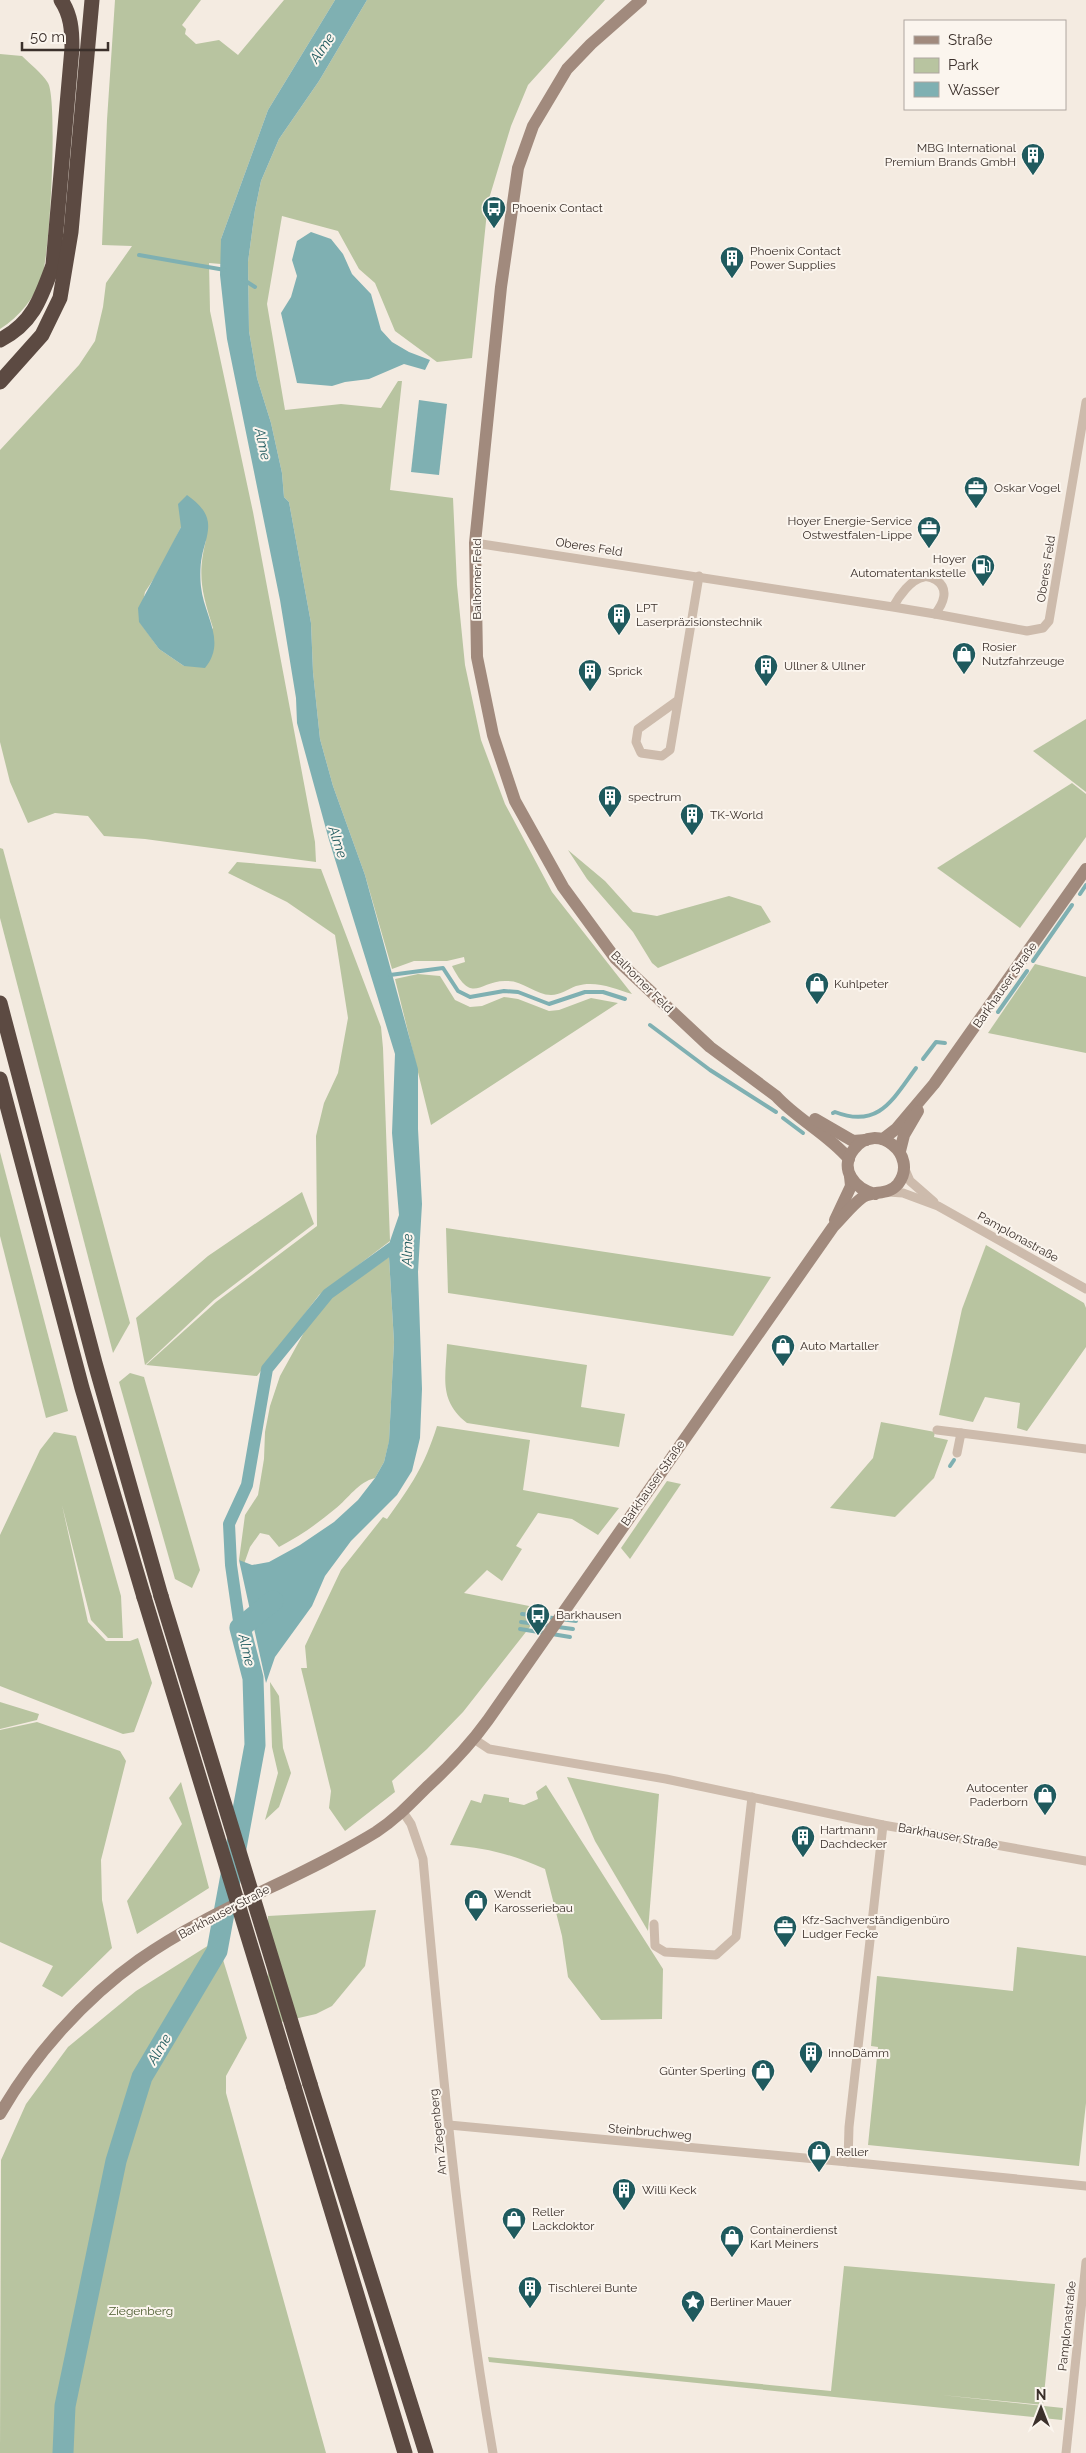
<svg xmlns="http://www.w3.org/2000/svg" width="1086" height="2453" font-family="Raleway,sans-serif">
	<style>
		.green { fill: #b8c4a0; fill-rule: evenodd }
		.water { fill: #7fb0b2 }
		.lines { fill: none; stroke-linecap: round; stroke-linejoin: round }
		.stream { stroke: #7fb0b2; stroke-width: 4 }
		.canal { stroke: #7fb0b2; stroke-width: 12 }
		.river { stroke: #7fb0b2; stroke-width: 21 }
		.street { stroke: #cdbbac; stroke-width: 9 }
		.secondary { stroke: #a18a7d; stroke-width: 12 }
		.highway { stroke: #5c4a42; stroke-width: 15 }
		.highway-bridge { stroke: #5c4a42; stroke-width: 15 }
		.labels { text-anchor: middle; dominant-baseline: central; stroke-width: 4; stroke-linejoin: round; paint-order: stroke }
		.poi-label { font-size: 12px; fill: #3b302b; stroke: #fbf5ee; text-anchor: start }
		.street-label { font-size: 12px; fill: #3b302b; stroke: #fbf5ee }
		.park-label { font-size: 12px; fill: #4a5a2e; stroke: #fbf5ee }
		.water-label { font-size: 14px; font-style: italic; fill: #1f5a5e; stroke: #fbf5ee }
	</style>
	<rect width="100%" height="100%" fill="#f4ebe1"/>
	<g class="green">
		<path d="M115,0h86l-19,25 4,4 -1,5 11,10 23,-4 19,15 46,-55h51l-67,110 -47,129v25l-12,-1 1,48 43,201 62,330 1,20 -171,-23 -41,-3 -16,-20 -33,-3 -27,10 -18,-41 -10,-40v-292l79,-85 16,-24 8,-34 3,-24 26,-37 -30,-1 5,-125zM181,527l25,13c-9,36 -4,53 7,88l-29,38 -25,-17 -20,-28 6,-29 16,-24z"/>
		<path d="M367,0h238l-77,85 -17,41 -23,76 -16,156 -35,4 -42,-31 -20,-48 -16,-14 -21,-38 -56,-15 -15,88 18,106 56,-6 40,4 17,-27h4l-12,109 63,8 4,87 8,80 16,75 24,64 47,88 80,102c-18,-6 -37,-14 -56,-8 -8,3 -16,9 -25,9 -15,0 -28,-14 -43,-14 -29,-2 -35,26 -56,-15l13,-4 -1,-5 -17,4h-33l-22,8 -27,-94 -32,-89 -13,-47 -7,-67 -2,-49 -22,-121 -5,-5 -2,-24 -11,-50 -14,-45 -8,-47 -1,-69 7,-52 6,-29 18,-42 40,-58z"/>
		<path d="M0,54l22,2c8,8 20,17 26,27 10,17 2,172 -6,193 -8,23 -22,40 -42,53z"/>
		<polygon points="1086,719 1086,792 1033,751"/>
		<polygon points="1072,783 1086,794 1086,837 1020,928 937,868"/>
		<polygon points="0,848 3,849 130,1323 113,1353 0,918"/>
		<polygon points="568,850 605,881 633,912 657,916 729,896 761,906 771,922 658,968 652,963 633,932 587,879"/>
		<polygon points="237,862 321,869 381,1027 383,1048 390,1241 319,1295 257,1376 146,1365 216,1302 317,1226 316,1136 324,1103 338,1073 348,1018 335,935 287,902 228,873"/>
		<polygon points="1035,964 1086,977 1086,1053 988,1033"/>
		<polygon points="418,974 440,976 455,1000 470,1007 482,1006 504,997 518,999 549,1011 559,1010 591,998 618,1003 431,1125 395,979"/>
		<polygon points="0,1152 68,1411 46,1418 0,1236"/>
		<polygon points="302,1192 314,1224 214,1300 145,1365 136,1318 208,1256"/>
		<polygon points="446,1228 771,1277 733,1336 448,1293"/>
		<polygon points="986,1245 1084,1303 1086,1308 1086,1347 1027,1431 1017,1428 1020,1403 985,1397 973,1422 939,1415 962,1309"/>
		<path d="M389,1257l5,85 -5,100 -5,20 -9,16c-17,4 -26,20 -40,31 -18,15 -35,27 -56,38l-10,-12 -9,-2 -10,14 -6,17 -5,-4 6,-45 13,-20 6,-36 1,-27 5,-26 10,-30 27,-49 24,-29z"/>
		<path d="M447,1344l140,21 -6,42 44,7 -6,33 -152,-24c-29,-23 -21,-46 -20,-79z"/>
		<polygon points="130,1373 144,1377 200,1570 192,1588 175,1579 119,1382"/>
		<polygon points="881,1422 935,1432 934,1437 948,1440 934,1478 895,1517 830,1508 873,1458"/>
		<path d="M437,1426l93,14 -7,50 96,18 -21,27 -26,-16 -34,-6 -22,33 6,3 -20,32 -15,-11 -23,23 80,16 -81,103 -36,37 -35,32 3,11 -50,39 -16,-23 2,-17 -30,-123h6l-2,-22 36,-76 42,-53 4,2c25,-35 37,-52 50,-93z"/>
		<polygon points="54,1432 76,1436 121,1596 123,1638 108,1638 91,1620 62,1505 88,1622 106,1641 130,1641 138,1638 152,1683 134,1732 123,1734 0,1686 0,1535 40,1450"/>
		<polygon points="667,1481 681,1484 630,1559 621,1548"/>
		<polygon points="270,1682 279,1696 283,1748 291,1773 279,1807 265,1820 278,1773 272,1747"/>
		<polygon points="0,1702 39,1714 37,1720 0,1729"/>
		<polygon points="37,1722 120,1751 126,1761 101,1860 102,1900 112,1948 62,1997 42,1986 53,1966 0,1942 0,1730"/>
		<polygon points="567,1777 659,1794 648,1931 595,1841"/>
		<polygon points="181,1782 209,1888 137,1934 127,1901 182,1824 169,1798"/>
		<path d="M546,1785l117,184 -1,50 -61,1 -33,-43 -6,-41 -17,-67c-35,-15 -57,-21 -95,-24l21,-45 10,3 3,-9 25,4v4l15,3 14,-6 -2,-7z"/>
		<polygon points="376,1910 365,1966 332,2006 316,2014 268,2025 268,1916"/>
		<polygon points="217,1940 247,2038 226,2076 226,2093 326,2453 0,2453 1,2160 26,2104 68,2047 136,1991"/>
		<polygon points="1017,1947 1086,1956 1086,2103 1079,2166 868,2145 878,2047 871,2046 877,1976 1013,1991"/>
		<polygon points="844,2266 1055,2284 1043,2405 941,2395 1063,2408 1062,2420 489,2362 488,2357 831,2391"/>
	</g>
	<g class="water">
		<polygon points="335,0 367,0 319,81 279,139 261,181 255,210 248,262 249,331 257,378 271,423 282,473 284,497 289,502 311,623 313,672 320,739 333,786 365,875 418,1069 418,1129 422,1204 418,1272 422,1389 420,1438 412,1471 397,1495 351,1541 325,1576 312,1606 275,1657 266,1683 239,1560 252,1565 269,1562 300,1545 334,1522 358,1500 375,1478 384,1462 389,1441 394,1342 389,1257 390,1241 399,1215 392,1133 395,1054 329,840 297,723 296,698 280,600 227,339 220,275 221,239 268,110"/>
		<polygon points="311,232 331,239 343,254 352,274 371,294 381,330 392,342 409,352 430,360 425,370 404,364 369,379 345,382 332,386 297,383 281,313 291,297 297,276 292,260 297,241"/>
		<polygon points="419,400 447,404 439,475 411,472"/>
		<path d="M187,495c8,6 17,13 20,23 4,12 -3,27 -5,38 -2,9 -2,22 -1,31 3,29 26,54 4,81l-21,-2 -25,-17 -20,-27 -1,-14 43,-81 -3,-23z"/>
	</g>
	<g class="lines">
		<g class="stream">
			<polyline points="139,255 225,270"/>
			<polyline points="244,280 255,287"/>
			<polyline points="1080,894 1086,885"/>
			<polyline points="1033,961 1072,905"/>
			<polyline points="390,975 443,968 458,991 470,997 504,991 518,992 549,1004 585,992 603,992 625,999"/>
			<polyline points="998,1012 1027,971"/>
			<polyline points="650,1025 710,1070 776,1112"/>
			<polyline points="923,1059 936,1042 945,1043"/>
			<path d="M833,1113l2,-1c44,17 58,-13 81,-44"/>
			<polyline points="783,1118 803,1133"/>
			<polyline points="950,1466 954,1460"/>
			<polyline points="522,1614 576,1621"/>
			<polyline points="521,1622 551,1626"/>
			<polyline points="558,1627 573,1629"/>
			<polyline points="520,1629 545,1633"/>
			<polyline points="552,1634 570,1637"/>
		</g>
		<polyline class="canal" points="240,1628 231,1565 229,1524 247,1485 267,1369 328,1294 403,1240"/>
		<polyline class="river" points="63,2453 65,2406 116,2161 142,2077 217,1951 255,1745 253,1678 240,1628 273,1601"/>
		<g class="street">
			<path d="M475,543l418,64c6,-11 18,-28 31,-30 4,-1 9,1 12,3 14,9 7,24 -1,34l-42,-7"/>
			<polyline points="935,614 1027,631 1043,628 1049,621 1086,402"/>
			<polyline points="677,701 638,729 636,742 641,753 662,756 670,750 699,576"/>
			<polyline points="904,1167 910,1181 934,1202"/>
			<polyline points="888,1192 903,1193 938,1206 1086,1289"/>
			<polyline points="937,1430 961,1433"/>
			<polyline points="957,1453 961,1433 1086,1449"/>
			<polyline points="474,1739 489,1749 666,1779 883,1825 1086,1861"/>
			<path d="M403,1812l8,12 12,35c18,198 36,398 70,594"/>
			<polyline points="654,1924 655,1946 665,1952 716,1955 736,1937 752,1797"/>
			<polyline points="449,2125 848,2162 849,2127 883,1825"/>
			<polyline points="848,2162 1086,2186"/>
			<polyline points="1066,2453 1086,2262"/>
		</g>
		<g class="secondary">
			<path d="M641,0l-50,44 -24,25 -34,57 -15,42 -17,119 -26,256 2,114 16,78 22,66 48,86 52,71 95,89 66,49c22,24 52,38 73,63"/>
			<polyline points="815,1119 853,1141 866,1140"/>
			<polyline points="883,1139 896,1129 934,1084 1086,869"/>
			<polyline points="900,1151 904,1135 918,1111"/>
			<polyline points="835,1220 851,1186 850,1176"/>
			<path d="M0,2114c34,-59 84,-115 139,-154 74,-52 161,-81 237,-128 20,-13 35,-29 51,-45 23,-21 43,-42 61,-67l345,-493c10,-10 19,-22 30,-30 11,-7 25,-1 35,-13 22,-29 -22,-64 -44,-35 -16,20 1,40 21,45"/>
		</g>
		<g class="highway">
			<path d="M0,340c33,-17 41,-42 53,-75l19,-217c0,-18 -1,-33 -11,-48"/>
			<polyline points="0,382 42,335 60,298 71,232 92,0"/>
			<polyline points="0,1003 95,1363 161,1596"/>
			<polyline points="0,1079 82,1388 144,1597"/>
			<polyline points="310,2084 426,2453"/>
			<polyline points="294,2087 405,2453"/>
		</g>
		<g class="highway-bridge">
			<polyline points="161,1596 310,2084"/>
			<polyline points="144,1597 294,2087"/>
		</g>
	</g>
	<defs>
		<g id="building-pin" transform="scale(1.25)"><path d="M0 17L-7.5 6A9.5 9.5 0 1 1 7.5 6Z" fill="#1f5a5e" stroke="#fbf5ee"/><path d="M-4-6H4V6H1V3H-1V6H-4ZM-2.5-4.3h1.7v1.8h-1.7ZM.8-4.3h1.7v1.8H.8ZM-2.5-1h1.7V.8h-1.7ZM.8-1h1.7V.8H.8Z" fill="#fff"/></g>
		<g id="bus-pin" transform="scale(1.25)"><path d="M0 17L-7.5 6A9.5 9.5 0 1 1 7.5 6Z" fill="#1f5a5e" stroke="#fbf5ee"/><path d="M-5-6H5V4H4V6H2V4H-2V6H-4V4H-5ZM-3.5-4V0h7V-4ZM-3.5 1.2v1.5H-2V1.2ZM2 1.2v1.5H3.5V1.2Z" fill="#fff"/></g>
		<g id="office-pin" transform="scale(1.25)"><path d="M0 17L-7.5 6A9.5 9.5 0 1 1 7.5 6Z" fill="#1f5a5e" stroke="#fbf5ee"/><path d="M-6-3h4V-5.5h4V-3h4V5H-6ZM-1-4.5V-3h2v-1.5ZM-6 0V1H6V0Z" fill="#fff"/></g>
		<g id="fuel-pin" transform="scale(1.25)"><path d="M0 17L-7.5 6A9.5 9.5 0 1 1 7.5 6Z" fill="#1f5a5e" stroke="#fbf5ee"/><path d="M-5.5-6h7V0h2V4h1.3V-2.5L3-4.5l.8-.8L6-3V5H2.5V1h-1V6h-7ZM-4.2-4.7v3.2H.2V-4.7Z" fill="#fff"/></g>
		<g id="shop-pin" transform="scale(1.25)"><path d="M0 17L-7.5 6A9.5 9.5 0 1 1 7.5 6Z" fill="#1f5a5e" stroke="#fbf5ee"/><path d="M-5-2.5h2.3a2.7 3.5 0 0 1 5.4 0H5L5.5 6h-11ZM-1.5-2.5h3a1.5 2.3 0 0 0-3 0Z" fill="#fff"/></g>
		<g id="sight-pin" transform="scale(1.25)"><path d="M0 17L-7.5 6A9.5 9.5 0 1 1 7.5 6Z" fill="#1f5a5e" stroke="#fbf5ee"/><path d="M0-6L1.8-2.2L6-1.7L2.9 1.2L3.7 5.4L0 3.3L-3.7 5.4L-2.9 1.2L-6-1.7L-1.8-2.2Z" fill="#fff"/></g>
	</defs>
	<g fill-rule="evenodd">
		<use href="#building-pin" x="1033" y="155"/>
		<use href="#bus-pin" x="494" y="208"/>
		<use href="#building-pin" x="732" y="258"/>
		<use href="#office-pin" x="976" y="488"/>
		<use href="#office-pin" x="929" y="528"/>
		<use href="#fuel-pin" x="983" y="566"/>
		<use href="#building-pin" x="619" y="615"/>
		<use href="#shop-pin" x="964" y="654"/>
		<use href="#building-pin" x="766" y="666"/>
		<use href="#building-pin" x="590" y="671"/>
		<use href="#building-pin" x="610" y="797"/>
		<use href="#building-pin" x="692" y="815"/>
		<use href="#shop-pin" x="817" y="984"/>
		<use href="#shop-pin" x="783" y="1346"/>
		<use href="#bus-pin" x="538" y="1615"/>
		<use href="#shop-pin" x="1045" y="1795"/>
		<use href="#building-pin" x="803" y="1837"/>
		<use href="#shop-pin" x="476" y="1901"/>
		<use href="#office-pin" x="785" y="1927"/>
		<use href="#building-pin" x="811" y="2053"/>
		<use href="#shop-pin" x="763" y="2071"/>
		<use href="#shop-pin" x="819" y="2152"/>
		<use href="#building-pin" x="624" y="2190"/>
		<use href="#shop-pin" x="514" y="2219"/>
		<use href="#shop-pin" x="732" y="2237"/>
		<use href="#building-pin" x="530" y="2288"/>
		<use href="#sight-pin" x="693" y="2302"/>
	</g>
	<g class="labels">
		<g class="poi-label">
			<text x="1016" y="148" text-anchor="end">MBG International<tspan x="1016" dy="14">Premium Brands GmbH</tspan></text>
			<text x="512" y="208">Phoenix Contact</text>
			<text x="750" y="251">Phoenix Contact<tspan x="750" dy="14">Power Supplies</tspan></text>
			<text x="994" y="488">Oskar Vogel</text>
			<text x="912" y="521" text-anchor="end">Hoyer Energie-Service<tspan x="912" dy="14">Ostwestfalen-Lippe</tspan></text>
			<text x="966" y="559" text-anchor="end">Hoyer<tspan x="966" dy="14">Automatentankstelle</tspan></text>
			<text x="636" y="608">LPT<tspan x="636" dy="14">Laserpräzisionstechnik</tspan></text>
			<text x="982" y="647">Rosier<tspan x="982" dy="14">Nutzfahrzeuge</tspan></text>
			<text x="784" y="666">Ullner &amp; Ullner</text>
			<text x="608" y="671">Sprick</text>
			<text x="628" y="797">spectrum</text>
			<text x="710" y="815">TK-World</text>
			<text x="834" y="984">Kuhlpeter</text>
			<text x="800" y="1346">Auto Martaller</text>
			<text x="556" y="1615">Barkhausen</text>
			<text x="1028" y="1788" text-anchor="end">Autocenter<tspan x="1028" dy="14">Paderborn</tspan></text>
			<text x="820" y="1830">Hartmann<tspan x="820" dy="14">Dachdecker</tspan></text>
			<text x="494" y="1894">Wendt<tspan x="494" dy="14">Karosseriebau</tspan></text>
			<text x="802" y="1920">Kfz-Sachverständigenbüro<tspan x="802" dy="14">Ludger Fecke</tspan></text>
			<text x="828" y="2053">InnoDämm</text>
			<text x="746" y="2071" text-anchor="end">Günter Sperling</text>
			<text x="836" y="2152">Reller</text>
			<text x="642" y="2190">Willi Keck</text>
			<text x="532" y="2212">Reller<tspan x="532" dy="14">Lackdoktor</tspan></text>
			<text x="750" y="2230">Containerdienst<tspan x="750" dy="14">Karl Meiners</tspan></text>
			<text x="548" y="2288">Tischlerei Bunte</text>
			<text x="710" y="2302">Berliner Mauer</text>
		</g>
		<g class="street-label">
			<text transform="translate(589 547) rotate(9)">Oberes Feld</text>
			<text transform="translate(1046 569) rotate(-81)">Oberes Feld</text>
			<text transform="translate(477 579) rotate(-90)">Balhorner Feld</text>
			<text transform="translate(642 982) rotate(45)">Balhorner Feld</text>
			<text transform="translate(1005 985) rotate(-55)">Barkhauser Straße</text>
			<text transform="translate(1018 1237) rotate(29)">Pamplonastraße</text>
			<text transform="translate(653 1483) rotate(-55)">Barkhauser Straße</text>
			<text transform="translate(948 1836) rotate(10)">Barkhauser Straße</text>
			<text transform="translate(224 1912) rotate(-28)">Barkhauser Straße</text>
			<text transform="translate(438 2132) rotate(-96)">Am Ziegenberg</text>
			<text transform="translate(650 2132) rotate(5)">Steinbruchweg</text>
			<text transform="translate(1067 2326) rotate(-84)">Pamplonastraße</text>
		</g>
		<g class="park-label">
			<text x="141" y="2311">Ziegenberg</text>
		</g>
		<g class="water-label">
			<text transform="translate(322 48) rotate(-56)">Alme</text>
			<text transform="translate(263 444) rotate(78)">Alme</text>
			<text transform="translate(338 842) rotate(72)">Alme</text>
			<text transform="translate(407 1250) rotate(-89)">Alme</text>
			<text transform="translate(247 1650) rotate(77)">Alme</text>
			<text transform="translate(159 2049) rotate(-59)">Alme</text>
		</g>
	</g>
	<rect x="904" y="20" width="162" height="90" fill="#fbf5ee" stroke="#aea6a0"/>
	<rect x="914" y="36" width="25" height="8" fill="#a18a7d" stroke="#aea6a0"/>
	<text x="948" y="45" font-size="15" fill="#3b302b">Straße</text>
	<rect x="914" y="58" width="25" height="15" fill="#b8c4a0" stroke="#aea6a0"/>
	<text x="948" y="70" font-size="15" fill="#3b302b">Park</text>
	<rect x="914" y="82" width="25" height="15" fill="#7fb0b2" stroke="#aea6a0"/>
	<text x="948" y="95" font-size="15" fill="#3b302b">Wasser</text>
	<g transform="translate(1041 2408)" stroke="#fbf5ee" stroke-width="4" paint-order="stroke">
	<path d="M0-4L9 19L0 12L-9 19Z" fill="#3b302b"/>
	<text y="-8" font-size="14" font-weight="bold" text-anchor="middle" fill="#3b302b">N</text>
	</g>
	<path d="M22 42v8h86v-8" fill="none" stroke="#3b302b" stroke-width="2.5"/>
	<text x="30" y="42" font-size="15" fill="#3b302b" stroke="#fbf5ee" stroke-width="4" paint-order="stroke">50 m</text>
</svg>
